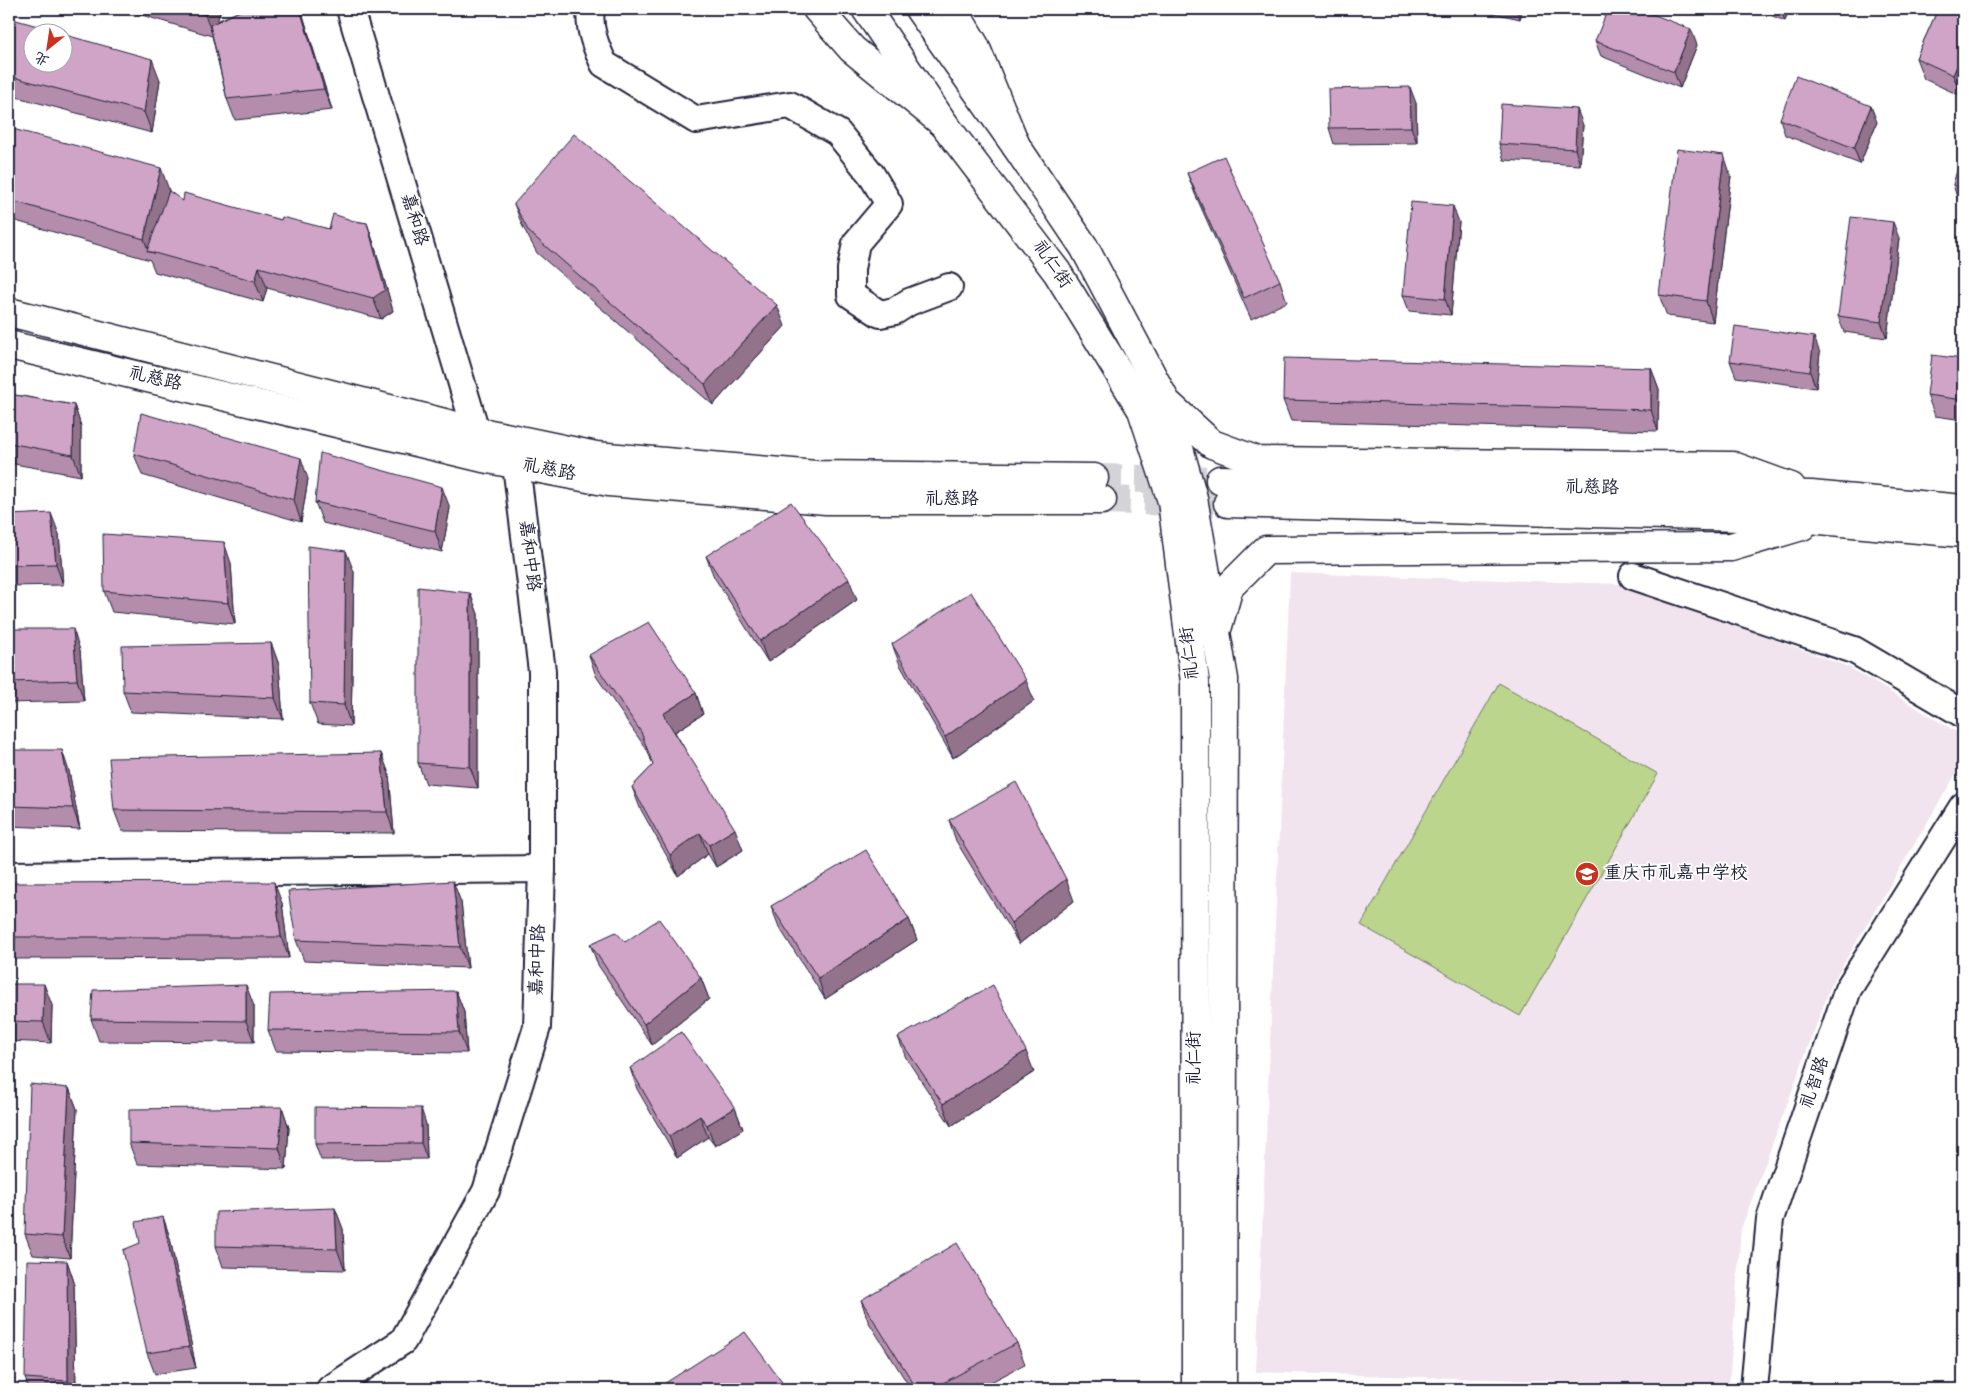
<svg xmlns="http://www.w3.org/2000/svg" width="1972" height="1398" font-family="Dekko,'LXGW WenKai TC',sans-serif">
	<style>
		.built { fill: #f1e4ee }
		.green { fill: #bbd58d; stroke: #6e7c64 }
		.lines { fill: none; stroke-linecap: round; stroke-linejoin: round }
		.major-tunnel { stroke: #d3d3d8; stroke-width: 28; stroke-dasharray: 28 14; stroke-linecap: butt }
		.minor-casing { stroke: #22223b; stroke-width: 30 }
		.major-casing { stroke: #22223b; stroke-width: 31 }
		.highway-casing { stroke: #22223b; stroke-width: 31 }
		.minor { stroke: #fff; stroke-width: 26 }
		.major { stroke: #fff; stroke-width: 28 }
		.highway { stroke: #fff; stroke-width: 28 }
		.wall { fill: #b38dab; stroke: #22223b }
		.shaded-wall { fill: #92738b; stroke: #22223b }
		.building { fill: #d0a4c7; stroke: #22223b }
		.labels { text-anchor: middle; dominant-baseline: central; stroke-width: 4; stroke-linejoin: round; paint-order: stroke }
		.street-label { font-size: 18px; fill: #22223b; stroke: #fff }
		.poi-label { font-size: 18px; fill: #22223b; stroke: #fff; text-anchor: start }
	</style>
	<rect width="100%" height="100%" fill="#fff"/>
	<filter id="ink" filterUnits="userSpaceOnUse"><feTurbulence type="fractalNoise" baseFrequency=".02" numOctaves="2"/><feDisplacementMap in="SourceGraphic" scale="10" xChannelSelector="R" yChannelSelector="G"/><feConvolveMatrix kernelMatrix="1 2 1 2 8 2 1 2 1" color-interpolation-filters="sRGB"/></filter>
	<g filter="url(#ink)">
		<polygon class="built" points="1290,573 1622,584 1849,667 1963,736 1963,762 1831,985 1741,1229 1729,1386 1256,1372"/>
		<polygon class="green" points="1499,683 1658,774 1520,1016 1361,925"/>
		<g class="lines">
			<g class="major-tunnel">
				<polyline points="1094,478 1220,480"/>
				<polyline points="1102,500 1228,503"/>
			</g>
			<g class="minor-casing">
				<g id="minor">
					<polyline points="350,9 476,431"/>
					<path d="M591,9c-3,19 5,38 13,55l92,56 94,-15 48,28 33,41 18,30 -33,39 -5,26v26l29,19 15,-3 14,-9 40,-15"/>
					<polyline points="1633,576 1854,650 1963,714"/>
					<polyline points="9,875 542,869"/>
					<polyline points="330,1389 403,1341 486,1191 537,1027 542,869 542,671 516,465"/>
					<polyline points="1754,1389 1770,1219 1848,989 1963,806"/>
				</g>
			</g>
			<g class="major-casing">
				<g id="major">
					<polyline points="866,9 944,124 1057,272 1142,410 1172,501 1195,682 1196,1389"/>
					<polyline points="919,9 1016,146 1084,247 1166,402 1193,498 1224,679 1222,1389"/>
					<polyline points="9,312 476,431 596,456 816,475 1094,478"/>
					<polyline points="9,345 483,458 609,482 826,500 1102,500"/>
					<polyline points="1166,402 1212,444 1258,461 1733,466 1791,487"/>
					<polyline points="1220,480 1811,495 1963,509"/>
					<polyline points="1228,503 1809,519 1963,533"/>
					<polyline points="1218,626 1229,587 1266,550 1731,547 1802,526"/>
				</g>
			</g>
			<g class="highway-casing">
				<g id="highway">
					<polyline points="817,9 852,49 944,124"/>
					<polyline points="953,9 975,46 1016,146"/>
				</g>
			</g>
			<use href="#minor" class="minor"/>
			<use href="#major" class="major"/>
			<use href="#highway" class="highway"/>
		</g>
		<g class="wall">
			<polygon points="122,9 221,9 217,21 244,9 301,9 332,110 235,120 227,99 212,36"/>
			<polygon points="1475,9 1523,9 1520,19"/>
			<polygon points="1755,9 1789,9 1785,21"/>
			<polygon points="1938,9 1961,96 1924,79 1916,58"/>
			<polygon points="9,18 160,80 152,133 9,95"/>
			<polygon points="1595,41 1697,45 1680,88 1601,56"/>
			<polygon points="1416,103 1417,143 1334,144 1329,128"/>
			<polygon points="1780,119 1877,122 1860,164 1785,135"/>
			<polygon points="1583,125 1580,165 1504,160 1499,144"/>
			<polygon points="9,128 169,190 168,194 183,201 329,229 354,221 367,223 374,244 393,311 381,319 267,288 263,302 155,272 150,260 9,219"/>
			<polygon points="1963,150 1963,207 1960,206 1953,185"/>
			<polygon points="1187,173 1280,281 1287,302 1251,319 1195,194"/>
			<polygon points="1731,176 1713,322 1667,316 1659,295"/>
			<polygon points="514,204 785,326 713,405 537,253 522,225"/>
			<polygon points="1459,222 1451,315 1409,311 1403,295"/>
			<polygon points="1899,238 1887,338 1844,332 1838,316"/>
			<polygon points="1820,353 1816,388 1736,377 1730,361"/>
			<polygon points="1963,359 1963,420 1935,416 1927,395"/>
			<polygon points="1651,368 1659,389 1658,431 1291,421 1283,400"/>
			<polygon points="9,394 74,405 81,426 81,476 9,463"/>
			<polygon points="134,454 308,479 301,522 142,475"/>
			<polygon points="315,502 450,508 442,552 323,523"/>
			<polygon points="9,515 59,534 63,585 9,586"/>
			<polygon points="706,556 857,600 768,662 714,577"/>
			<polygon points="231,563 235,624 112,612 104,591"/>
			<polygon points="354,572 351,726 318,724 310,703"/>
			<polygon points="470,593 478,614 478,788 426,784 418,763"/>
			<polygon points="9,629 80,650 84,701 9,703"/>
			<polygon points="271,643 279,665 283,719 131,712 123,691"/>
			<polygon points="892,644 1034,701 953,758 900,665"/>
			<polygon points="589,655 696,693 703,714 675,732 743,850 716,867 708,854 678,876 640,808 632,787 653,765 649,753 596,676"/>
			<polygon points="9,750 69,771 80,829 9,826"/>
			<polygon points="381,753 389,774 394,833 122,831 114,810"/>
			<polygon points="949,820 1074,901 1019,944 956,841"/>
			<polygon points="9,883 282,903 289,958 9,959"/>
			<polygon points="461,902 468,968 304,961 296,940"/>
			<polygon points="771,906 909,919 917,940 825,999 779,927"/>
			<polygon points="625,942 701,978 709,999 652,1045 598,965 590,944"/>
			<polygon points="9,984 52,1005 51,1043 9,1041"/>
			<polygon points="456,991 464,1012 467,1053 276,1051 268,1030"/>
			<polygon points="254,1006 254,1042 99,1041 91,1019"/>
			<polygon points="898,1037 1034,1072 951,1126 906,1058"/>
			<polygon points="630,1068 735,1108 743,1129 715,1146 708,1137 677,1158 637,1089"/>
			<polygon points="69,1088 77,1109 70,1258 33,1255 25,1234"/>
			<polygon points="282,1107 289,1128 286,1169 137,1164 129,1143"/>
			<polygon points="426,1124 427,1159 321,1160 315,1144"/>
			<polygon points="335,1208 343,1229 345,1270 223,1267 216,1246"/>
			<polygon points="163,1217 170,1238 196,1368 155,1374 147,1353 140,1243"/>
			<polygon points="67,1261 74,1282 76,1389 29,1389 25,1378"/>
			<polygon points="861,1300 1017,1343 1025,1364 978,1389 911,1389 868,1321"/>
		</g>
		<g class="shaded-wall">
			<polygon points="207,9 221,9 213,36 205,15"/>
			<polygon points="300,9 301,9 332,110 324,89"/>
			<polygon points="1516,9 1523,9 1520,19"/>
			<polygon points="1780,9 1789,9 1785,21"/>
			<polygon points="1691,29 1697,45 1680,88 1674,72"/>
			<polygon points="1963,52 1963,90 1961,96 1953,75"/>
			<polygon points="152,59 160,80 152,133 144,112"/>
			<polygon points="1410,87 1416,103 1417,143 1411,127"/>
			<polygon points="1871,106 1877,122 1860,164 1854,148"/>
			<polygon points="1577,109 1583,125 1580,165 1575,149"/>
			<polygon points="1724,155 1731,176 1713,322 1706,301"/>
			<polygon points="161,168 169,190 154,253 149,252 144,239"/>
			<polygon points="1453,206 1459,222 1451,315 1445,299"/>
			<polygon points="1893,222 1899,238 1887,338 1881,322"/>
			<polygon points="367,223 374,244 393,311 381,319 373,298"/>
			<polygon points="259,267 267,288 263,302 255,281"/>
			<polygon points="777,305 785,326 713,405 705,384"/>
			<polygon points="1814,337 1820,353 1816,388 1810,372"/>
			<polygon points="1651,368 1659,389 1658,431 1651,410"/>
			<polygon points="74,405 81,426 81,476 73,455"/>
			<polygon points="301,458 308,479 301,522 294,500"/>
			<polygon points="442,487 450,508 442,552 435,531"/>
			<polygon points="51,513 59,534 63,585 56,564"/>
			<polygon points="224,542 231,563 235,624 228,603"/>
			<polygon points="346,551 354,572 351,726 344,705"/>
			<polygon points="849,579 857,600 768,662 760,641"/>
			<polygon points="470,593 478,614 478,788 470,767"/>
			<polygon points="73,629 80,650 84,701 77,680"/>
			<polygon points="271,643 279,665 283,719 275,698"/>
			<polygon points="1026,680 1034,701 953,758 945,737"/>
			<polygon points="696,693 703,714 670,735 663,714"/>
			<polygon points="62,750 69,771 80,829 73,808"/>
			<polygon points="381,753 389,774 394,833 387,812"/>
			<polygon points="735,829 743,850 716,867 709,845"/>
			<polygon points="700,833 708,854 678,876 670,855"/>
			<polygon points="1066,879 1074,901 1019,944 1011,923"/>
			<polygon points="453,881 461,902 468,968 460,947"/>
			<polygon points="274,882 282,903 289,958 281,937"/>
			<polygon points="909,919 917,940 825,999 818,978"/>
			<polygon points="701,978 709,999 652,1045 644,1024"/>
			<polygon points="44,984 52,1005 51,1043 43,1022"/>
			<polygon points="246,985 254,1006 254,1042 246,1021"/>
			<polygon points="456,991 464,1012 467,1053 459,1032"/>
			<polygon points="1026,1051 1034,1072 951,1126 943,1104"/>
			<polygon points="69,1088 77,1109 70,1258 62,1237"/>
			<polygon points="282,1107 289,1128 286,1169 279,1148"/>
			<polygon points="421,1108 426,1124 427,1159 421,1143"/>
			<polygon points="735,1108 743,1129 715,1146 707,1125"/>
			<polygon points="700,1116 708,1137 677,1158 669,1136"/>
			<polygon points="335,1208 343,1229 345,1270 337,1249"/>
			<polygon points="163,1217 170,1238 196,1368 189,1347"/>
			<polygon points="67,1261 74,1282 76,1389 71,1389 68,1381"/>
		</g>
		<g class="building">
			<polygon points="185,9 207,9 205,15"/>
			<polygon points="244,9 300,9 324,89 227,99 210,25"/>
			<polygon points="1608,9 1639,9 1691,29 1674,72 1595,41"/>
			<polygon points="1938,9 1963,9 1963,52 1953,75 1916,58"/>
			<polygon points="9,18 59,32 32,32 32,62 62,62 62,34 152,59 144,112 9,76"/>
			<polygon points="1796,76 1871,106 1854,148 1780,119"/>
			<polygon points="1410,87 1411,127 1329,128 1328,89"/>
			<polygon points="1501,104 1577,109 1575,149 1499,144"/>
			<polygon points="9,128 161,168 144,239 9,200"/>
			<polygon points="574,134 777,305 705,384 529,232 514,204"/>
			<polygon points="1677,149 1724,155 1706,301 1659,295"/>
			<polygon points="1963,150 1963,188 1953,185"/>
			<polygon points="1224,156 1280,281 1244,298 1187,173"/>
			<polygon points="169,191 183,201 184,193 281,220 282,217 329,229 333,214 354,221 367,223 385,290 373,298 259,267 255,281 147,251"/>
			<polygon points="1411,202 1453,206 1445,299 1403,295"/>
			<polygon points="1851,217 1893,222 1881,322 1838,316"/>
			<polygon points="1735,326 1814,337 1810,372 1730,361"/>
			<polygon points="1932,355 1963,359 1963,400 1927,395"/>
			<polygon points="1284,358 1651,368 1651,410 1283,400"/>
			<polygon points="9,394 74,405 73,455 9,443"/>
			<polygon points="141,413 301,458 294,500 134,454"/>
			<polygon points="320,453 442,487 435,531 315,502"/>
			<polygon points="791,502 849,579 760,641 706,556"/>
			<polygon points="51,513 56,564 9,565 9,515"/>
			<polygon points="103,534 224,542 228,603 104,591"/>
			<polygon points="308,546 346,551 344,705 310,703"/>
			<polygon points="418,587 470,593 470,767 418,763"/>
			<polygon points="971,592 1026,680 945,737 892,644"/>
			<polygon points="649,622 696,693 663,714 735,829 709,845 700,833 670,855 632,787 653,765 641,732 589,655"/>
			<polygon points="9,629 73,629 77,680 9,682"/>
			<polygon points="271,643 275,698 123,691 122,646"/>
			<polygon points="9,750 62,750 73,808 9,806"/>
			<polygon points="381,753 387,812 114,810 109,758"/>
			<polygon points="1016,782 1066,879 1011,923 949,820"/>
			<polygon points="866,850 909,919 818,978 771,906"/>
			<polygon points="453,881 460,947 296,940 288,891"/>
			<polygon points="274,882 281,937 9,937 9,883"/>
			<polygon points="659,919 701,978 644,1024 590,944 616,932 625,942"/>
			<polygon points="9,984 44,984 43,1022 9,1021"/>
			<polygon points="246,985 246,1021 91,1019 93,990"/>
			<polygon points="993,985 1026,1051 943,1104 898,1037"/>
			<polygon points="456,991 459,1032 268,1030 270,994"/>
			<polygon points="681,1032 735,1108 707,1125 700,1116 669,1136 630,1068"/>
			<polygon points="30,1084 69,1088 62,1237 25,1234"/>
			<polygon points="282,1107 279,1148 129,1143 129,1109"/>
			<polygon points="315,1107 421,1108 421,1143 315,1144"/>
			<polygon points="335,1208 337,1249 216,1246 216,1212"/>
			<polygon points="163,1217 189,1347 147,1353 123,1250 140,1243 136,1222"/>
			<polygon points="957,1243 1017,1343 932,1389 917,1389 861,1300"/>
			<polygon points="27,1260 67,1261 68,1381 25,1378"/>
			<polygon points="745,1332 787,1389 656,1389"/>
		</g>
	</g>
	<defs>
		<g id="school-disc" transform="scale(1.25)"><circle r="9.5" fill="#c8321e" stroke="#fff"/><path d="M0-5L7-2L0 1L-7-2ZM-4 1L0 2.5L4 1V4Q0 6-4 4Z" fill="#fff"/></g>
	</defs>
	<g fill-rule="evenodd">
		<use href="#school-disc" x="1587" y="874"/>
	</g>
	<g class="labels">
		<g class="street-label">
			<text transform="translate(413 220) rotate(73)">嘉和路</text>
			<text transform="translate(1051 265) rotate(55)">礼仁街</text>
			<text transform="translate(155 380) rotate(13)">礼慈路</text>
			<text transform="translate(549 471) rotate(11)">礼慈路</text>
			<text transform="translate(1592 489) rotate(1)">礼慈路</text>
			<text x="952" y="500">礼慈路</text>
			<text transform="translate(528 556) rotate(83)">嘉和中路</text>
			<text transform="translate(1191 653) rotate(-97)">礼仁街</text>
			<text transform="translate(539 960) rotate(-88)">嘉和中路</text>
			<text transform="translate(1195 1058) rotate(-90)">礼仁街</text>
			<text transform="translate(1816 1083) rotate(-71)">礼智路</text>
		</g>
		<g class="poi-label">
			<text x="1604" y="874">重庆市礼嘉中学校</text>
		</g>
	</g>
	<rect width="1972" height="1398" fill="none" stroke="#fff" stroke-width="30"/>
	<rect x="15" y="15" width="1942" height="1368" fill="none" stroke="#22223b" stroke-width="2" filter="url(#ink)"/>
	<g transform="translate(48 48) rotate(210)"><circle r="24" fill="#ffffff" stroke="#a7a7b1"/>
	<path d="M0-4L9 19L0 12L-9 19Z" fill="#c8321e"/>
	<text y="-8" font-size="14" font-weight="bold" text-anchor="middle" fill="#22223b">北</text>
	</g>
</svg>
